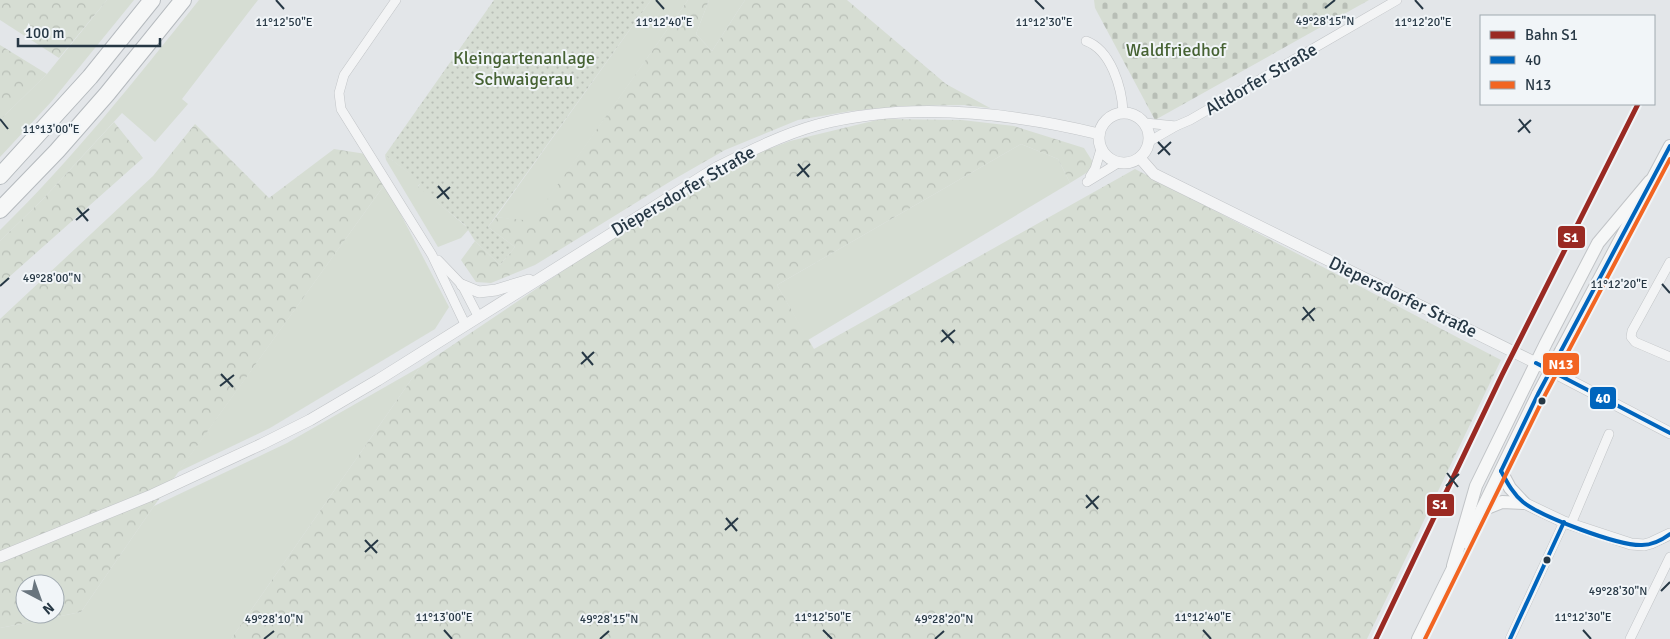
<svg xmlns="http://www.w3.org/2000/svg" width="1670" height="639" font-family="Signika,sans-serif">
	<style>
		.green { fill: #d6ddd3 }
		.forest { fill: url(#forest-crowns); fill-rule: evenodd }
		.cemetery { fill: url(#cemetery-stones) }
		.garden { fill: url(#garden-dots) }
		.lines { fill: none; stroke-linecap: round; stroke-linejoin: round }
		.minor-casing { stroke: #c1c4c7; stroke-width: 10 }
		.tertiary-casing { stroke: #c1c4c7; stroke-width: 12 }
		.secondary-casing { stroke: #c1c4c7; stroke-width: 14 }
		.motorway-casing { stroke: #b5babe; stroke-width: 18 }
		.minor { stroke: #f3f4f5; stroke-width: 9 }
		.tertiary { stroke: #f3f4f5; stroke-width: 11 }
		.secondary { stroke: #f6f7f7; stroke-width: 12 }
		.motorway { stroke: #f6f7f7; stroke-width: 16 }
		.secondary-bridge-casing { stroke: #c1c4c7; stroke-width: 14; stroke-linecap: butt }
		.secondary-bridge { stroke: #f6f7f7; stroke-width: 12 }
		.bus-1-casing { stroke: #f1f5f8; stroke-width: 8 }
		.bus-2-casing { stroke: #f1f5f8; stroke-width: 8 }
		.bus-1 { stroke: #0065bd; stroke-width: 4 }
		.bus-2 { stroke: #f26522; stroke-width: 4 }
		.rail-1-casing { stroke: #f1f5f8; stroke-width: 9 }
		.rail-1 { stroke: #9a2a23; stroke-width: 5 }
		.ticks { fill: none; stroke: #273845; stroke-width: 2 }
		.bus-dot { fill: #273845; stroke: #f1f5f8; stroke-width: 2 }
		.labels { text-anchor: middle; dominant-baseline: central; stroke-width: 4; stroke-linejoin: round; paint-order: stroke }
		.park-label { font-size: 18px; fill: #466233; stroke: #f1f5f8 }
		.street-label { font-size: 18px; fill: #273845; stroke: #f1f5f8 }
		.ticks-label { font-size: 12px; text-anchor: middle; fill: #273845; stroke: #f1f5f8; stroke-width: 4; stroke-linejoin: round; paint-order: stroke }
		.line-badge { stroke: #f1f5f8; stroke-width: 2 }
		.badge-label { font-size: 14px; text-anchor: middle; font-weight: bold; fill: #fff }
	</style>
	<defs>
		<pattern id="forest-crowns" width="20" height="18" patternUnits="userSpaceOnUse" patternTransform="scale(1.25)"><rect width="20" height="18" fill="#d6ddd3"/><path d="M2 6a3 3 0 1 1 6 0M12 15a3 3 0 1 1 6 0" fill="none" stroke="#b8beb6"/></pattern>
		<pattern id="cemetery-stones" width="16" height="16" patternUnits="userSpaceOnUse" patternTransform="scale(1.25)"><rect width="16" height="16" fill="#d6ddd3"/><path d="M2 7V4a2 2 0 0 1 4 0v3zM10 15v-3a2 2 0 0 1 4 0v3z" fill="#b8beb6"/></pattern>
		<pattern id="garden-dots" width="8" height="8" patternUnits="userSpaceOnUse" patternTransform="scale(1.25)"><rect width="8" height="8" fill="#d6ddd3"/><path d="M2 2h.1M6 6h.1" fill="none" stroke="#b8beb6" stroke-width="1.8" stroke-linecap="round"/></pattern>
	</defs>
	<rect width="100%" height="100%" fill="#e3e6e9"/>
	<g class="green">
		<polygon points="107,0 134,0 51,102 0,157 0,120 47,74"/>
		<path d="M199,0h59l-76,99 6,5 -33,38 -33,-29 -78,85 -44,43v-11c73,-71 135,-150 199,-230z"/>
		<polygon points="651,0 688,0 532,222 496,217"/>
		<polygon points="709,0 745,0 712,51 696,34"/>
		<polygon points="1021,144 1058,159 1070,183 808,340 777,285"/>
		<polygon points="385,155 422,182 418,186 469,229 461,238 438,247 386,160"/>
		<polygon points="385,184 449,307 435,329 270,428 178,472"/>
		<polygon points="420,367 231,639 0,639 0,628 81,612 154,506 287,443"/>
	</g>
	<g class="forest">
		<polygon points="0,0 107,0 59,58 0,20"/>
		<polygon points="688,0 709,0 696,34 712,51 745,0 847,0 946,84 990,108 964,105 905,106 851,111 798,120 725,150 671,181 535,265 491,283 476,282 461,260 475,241 500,265 515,247 488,227 496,217 532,221"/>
		<polygon points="0,45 47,74 0,120"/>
		<polygon points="881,119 962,120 1014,126 1084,148 1096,167 1070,183 1058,159 1021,144 777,285 814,349 1135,169 1501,360 1367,639 231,639 420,367 600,246 724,169 753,155 790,141"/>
		<polygon points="114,122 143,158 0,285 0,241 44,198"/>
		<path d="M195,124l74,74 65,-49 32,5 19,30 -231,322 -73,106 -81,16v-309l153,-143zM25,584h30v30h-30z"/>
	</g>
	<polygon class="cemetery" points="1094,0 1369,0 1155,120 1095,8"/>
	<polygon class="garden" points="494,0 651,0 488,227 515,247 500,265 475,241 465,225 418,187 421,182 385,155"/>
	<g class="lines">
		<g class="minor-casing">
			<g id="minor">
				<polyline points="396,0 344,75 339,93 341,109 432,255 465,324"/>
				<path d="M1086,41c25,9 36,47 37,71"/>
				<polyline points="1145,123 1176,126"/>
				<polyline points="1150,141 1176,126 1190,120 1397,0"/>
				<polyline points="1090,177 1095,169 1101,149"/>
				<polyline points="1087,182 1118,163"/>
				<polyline points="438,260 462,285 478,316"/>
				<polyline points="1670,262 1632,331 1631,337 1635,342 1670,357"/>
				<polyline points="1571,524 1609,434"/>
				<polyline points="1510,639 1564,522"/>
				<polyline points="1630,639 1670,557"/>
			</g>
		</g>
		<g class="tertiary-casing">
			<g id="tertiary">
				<circle cx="1124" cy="138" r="25"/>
				<polyline points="1140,158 1154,174 1536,363 1670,433"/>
				<polyline points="462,285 479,292 496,290 529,280"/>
				<polyline points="1524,503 1564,522 1631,544 1644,545 1651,543 1670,534"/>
				<path d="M0,557l152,-62 110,-51 48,-24 68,-40 338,-212c32,-16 65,-33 101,-43 92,-24 191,-13 282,9"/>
			</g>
		</g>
		<g class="secondary-casing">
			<g id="secondary">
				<polyline points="1561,351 1670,146"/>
				<polyline points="1501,471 1510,488 1524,503"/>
				<polyline points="1482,510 1502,502 1524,503"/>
				<polyline points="1466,542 1538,394"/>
				<polyline points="1453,566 1476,486 1546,343 1598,243 1650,181"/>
				<polyline points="1418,639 1457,560"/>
			</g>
		</g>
		<g class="motorway-casing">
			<g id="motorway">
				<polyline points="0,176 90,77 152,0"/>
				<polyline points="0,210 57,151 107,94 183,0"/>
			</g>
		</g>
		<use href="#minor" class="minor"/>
		<use href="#tertiary" class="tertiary"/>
		<use href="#secondary" class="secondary"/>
		<use href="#motorway" class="motorway"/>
		<g class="secondary-bridge-casing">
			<polyline id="secondary-bridge" points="1538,394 1561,351"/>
		</g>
		<use href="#secondary-bridge" class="secondary-bridge"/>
		<g class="bus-1-casing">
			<g id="bus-1">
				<polyline points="1536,363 1670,433"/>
				<polyline points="1501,471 1538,394 1670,146"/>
				<path d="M1501,471c6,11 12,23 22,31 19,15 95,44 119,43 10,0 20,-5 28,-11"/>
				<polyline points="1510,639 1564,522"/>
			</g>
		</g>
		<g class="bus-2-casing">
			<polyline id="bus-2" points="1425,639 1544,397 1670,159"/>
		</g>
		<use href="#bus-1" class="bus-1"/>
		<use href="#bus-2" class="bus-2"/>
		<g class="rail-1-casing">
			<polyline id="rail-1" points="1376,639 1502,375 1638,104"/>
		</g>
		<use href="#rail-1" class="rail-1"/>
	</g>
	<path class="ticks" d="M276,0l8,9M656,0l8,9M1035,0l9,9M1415,0l8,9M1325,8l10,-8M0,119l8,10M1519,119l11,14M1518,132l13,-12M1158,142l12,13M1158,154l13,-12M798,164l11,13M797,176l13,-12M438,186l11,13M437,198l13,-11M77,208l11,13M76,220l13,-11M1662,284l8,9M0,286l9,-8M1303,307l11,14M1302,320l13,-12M942,330l12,13M941,342l14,-12M582,352l11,13M581,364l13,-12M221,374l12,13M220,386l14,-11M1447,473l11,14M1446,486l13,-12M1086,495l12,14M1086,508l13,-12M726,518l11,13M725,530l13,-12M365,540l12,13M365,552l13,-12M1661,591l9,-9M444,630l8,9M823,630l9,9M1203,630l8,9M1583,630l8,9M264,639l10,-8M600,639l9,-8M935,639l9,-8"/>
	<g class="bus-dot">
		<circle cx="1542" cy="401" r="4.5"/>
		<circle cx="1547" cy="560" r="4.5"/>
	</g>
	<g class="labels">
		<g class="park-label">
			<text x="1176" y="50">Waldfriedhof</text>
			<text x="524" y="58">Kleingartenanlage<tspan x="524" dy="21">Schwaigerau</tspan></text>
		</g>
		<g class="street-label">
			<text transform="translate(1261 79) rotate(-30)">Altdorfer Straße</text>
			<text transform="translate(683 191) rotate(-30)">Diepersdorfer Straße</text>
			<text transform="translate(1403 297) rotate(26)">Diepersdorfer Straße</text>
		</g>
	</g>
	<g class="ticks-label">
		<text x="1325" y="25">49°28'15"N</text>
		<text x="284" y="26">11°12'50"E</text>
		<text x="664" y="26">11°12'40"E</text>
		<text x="1044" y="26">11°12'30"E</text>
		<text x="1423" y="26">11°12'20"E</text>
		<text x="51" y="133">11°13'00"E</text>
		<text x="52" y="282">49°28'00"N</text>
		<text x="1619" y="288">11°12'20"E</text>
		<text x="1618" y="595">49°28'30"N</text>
		<text x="444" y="621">11°13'00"E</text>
		<text x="823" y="621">11°12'50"E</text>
		<text x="1203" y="621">11°12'40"E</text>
		<text x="1583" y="621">11°12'30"E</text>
		<text x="274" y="623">49°28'10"N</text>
		<text x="609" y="623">49°28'15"N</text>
		<text x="944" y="623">49°28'20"N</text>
	</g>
	<g class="line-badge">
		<rect x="1557" y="225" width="29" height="24" rx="5" fill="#9a2a23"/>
		<rect x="1542" y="352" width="38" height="24" rx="5" fill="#f26522"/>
		<rect x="1589" y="386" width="28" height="24" rx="5" fill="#0065bd"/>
		<rect x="1426" y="493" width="29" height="24" rx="5" fill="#9a2a23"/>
	</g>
	<g class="badge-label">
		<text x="1571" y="242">S1</text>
		<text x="1561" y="369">N13</text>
		<text x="1603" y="403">40</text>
		<text x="1440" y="509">S1</text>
	</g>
	<rect x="1480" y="15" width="175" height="90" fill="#f1f5f8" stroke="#a0a9b0"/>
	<rect x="1490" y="31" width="25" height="8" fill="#9a2a23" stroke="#a0a9b0"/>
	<text x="1525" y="40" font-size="15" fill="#273845">Bahn S1</text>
	<rect x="1490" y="56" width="25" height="8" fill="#0065bd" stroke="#a0a9b0"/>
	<text x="1525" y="65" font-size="15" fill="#273845">40</text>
	<rect x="1490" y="81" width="25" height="8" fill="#f26522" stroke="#a0a9b0"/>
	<text x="1525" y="90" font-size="15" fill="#273845">N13</text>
	<g transform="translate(40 599) rotate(139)"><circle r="24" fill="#f1f5f8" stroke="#a0a9b0"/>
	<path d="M0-4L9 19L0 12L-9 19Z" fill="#69757e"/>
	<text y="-8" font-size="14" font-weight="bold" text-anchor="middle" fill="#273845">N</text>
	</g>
	<path d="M18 38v8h142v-8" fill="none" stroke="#273845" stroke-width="2.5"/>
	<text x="25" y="38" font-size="15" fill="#273845" stroke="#f1f5f8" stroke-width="4" paint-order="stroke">100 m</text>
</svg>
